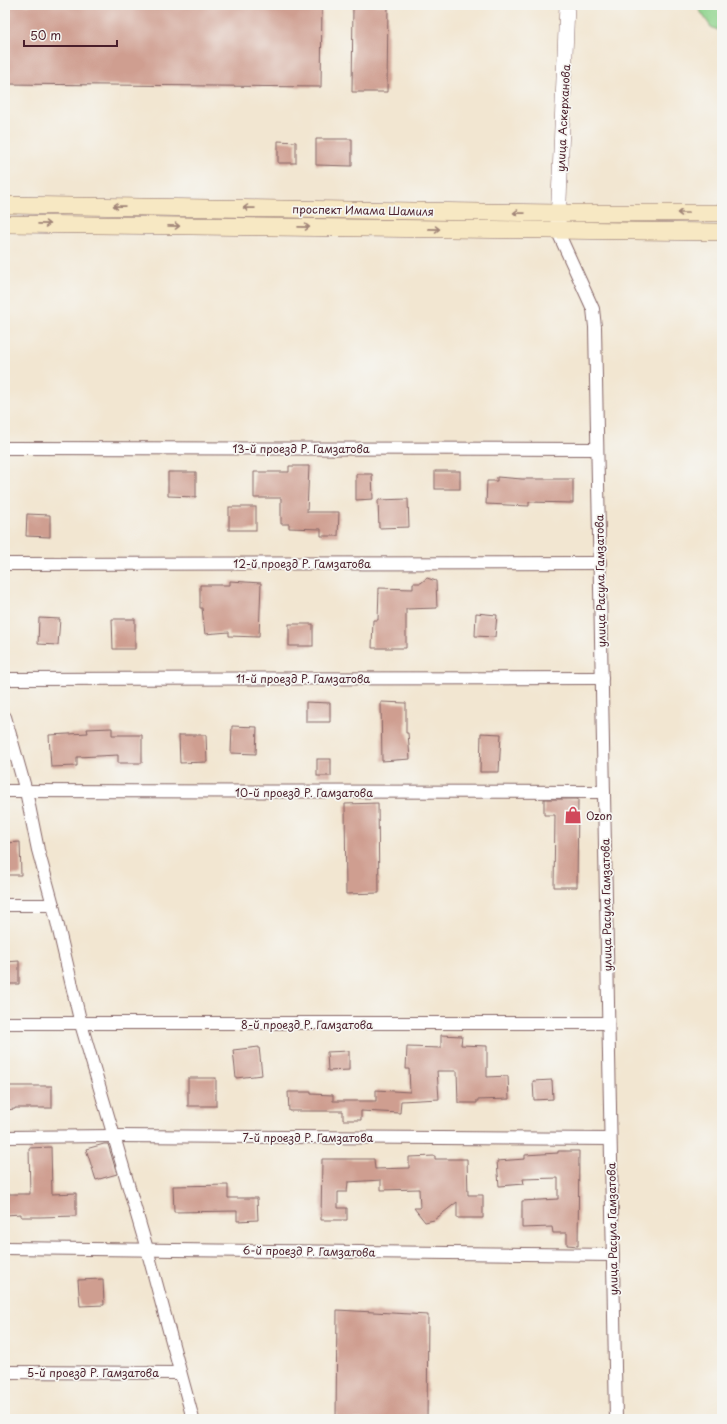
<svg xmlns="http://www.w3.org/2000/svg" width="727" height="1424" font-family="'Playpen Sans',sans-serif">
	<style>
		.green { fill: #8fd48d; stroke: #6c7a5c }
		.building { fill: #cf9e90 }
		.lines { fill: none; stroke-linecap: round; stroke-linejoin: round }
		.minor-casing { stroke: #856565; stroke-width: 14 }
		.tertiary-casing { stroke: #856565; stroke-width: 16 }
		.secondary-casing { stroke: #856565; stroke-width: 18 }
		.minor { stroke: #fff; stroke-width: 12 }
		.tertiary { stroke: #fff; stroke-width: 15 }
		.secondary { stroke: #f7e8c3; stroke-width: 17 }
		.oneway { stroke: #a08477 }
		.labels { text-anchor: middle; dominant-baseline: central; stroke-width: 3.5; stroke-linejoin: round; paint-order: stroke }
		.street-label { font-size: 11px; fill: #4a1f2b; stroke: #f6f6f2 }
		.poi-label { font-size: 11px; fill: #4a1f2b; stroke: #f6f6f2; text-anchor: start }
	</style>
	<rect width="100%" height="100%" fill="#f6f6f2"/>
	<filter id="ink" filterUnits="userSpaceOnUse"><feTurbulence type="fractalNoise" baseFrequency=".025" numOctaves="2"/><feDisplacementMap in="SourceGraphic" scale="8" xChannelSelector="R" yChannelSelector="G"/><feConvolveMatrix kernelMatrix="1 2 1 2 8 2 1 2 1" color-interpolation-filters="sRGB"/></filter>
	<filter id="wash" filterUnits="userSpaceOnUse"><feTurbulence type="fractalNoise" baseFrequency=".012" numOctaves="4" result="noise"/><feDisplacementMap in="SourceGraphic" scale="16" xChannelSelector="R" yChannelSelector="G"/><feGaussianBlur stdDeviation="0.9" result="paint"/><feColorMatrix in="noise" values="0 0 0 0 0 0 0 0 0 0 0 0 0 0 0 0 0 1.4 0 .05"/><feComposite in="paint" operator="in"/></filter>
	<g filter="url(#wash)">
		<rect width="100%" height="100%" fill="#f2e6d1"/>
		<polygon class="green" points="696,5 722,5 722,32 711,27"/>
		<g id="blocks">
			<g class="building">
				<polygon points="5,5 322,5 321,87 5,84"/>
				<polygon points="353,5 388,5 387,92 352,92"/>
				<polygon points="316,139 352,139 352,166 316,165"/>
				<polygon points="278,141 296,142 296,163 278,163"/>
				<polygon points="289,466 309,466 307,512 339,512 338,536 321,536 321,529 289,528 289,524 281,524 281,498 254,498 254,472 289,472"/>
				<rect x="435" y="471" width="25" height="18"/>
				<polygon points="168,472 196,472 196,497 168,496"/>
				<polygon points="356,474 372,474 373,499 356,500"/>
				<polygon points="497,477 522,479 573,479 573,503 529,502 529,506 486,504 487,481 497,481"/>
				<polygon points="408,499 409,527 379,528 378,500"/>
				<rect x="229" y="507" width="27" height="23"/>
				<polygon points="27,514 50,515 50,537 26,536"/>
				<polygon points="427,578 436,581 437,608 406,609 406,648 372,648 373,620 378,620 379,588 413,589 413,583 421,583"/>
				<polygon points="230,581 261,583 259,637 229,636 229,632 205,634 202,608 200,608 200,585 230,585"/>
				<polygon points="476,613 497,615 495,637 475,636"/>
				<polygon points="39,618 60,619 58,645 38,644"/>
				<polygon points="112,619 135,619 135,649 113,649"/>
				<rect x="289" y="624" width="24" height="22"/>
				<polygon points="306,702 330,703 330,722 306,722"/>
				<polygon points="381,702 406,703 406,733 408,733 410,759 382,761"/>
				<polygon points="232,726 257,727 256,754 231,753"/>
				<polygon points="112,728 112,735 142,735 142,763 118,763 118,755 77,757 77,766 51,767 49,735 88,733 87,729"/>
				<polygon points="481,733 501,734 499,772 480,772"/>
				<polygon points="179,735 206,735 207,762 180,763"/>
				<rect x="317" y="759" width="14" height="17"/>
				<polygon points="544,799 578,799 577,887 554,887 555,815 544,815"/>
				<polygon points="378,803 379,893 346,894 345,804"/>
				<polygon points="20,842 21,875 5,875 5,843"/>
				<polygon points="19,961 19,984 5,984 5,962"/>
				<polygon points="441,1035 462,1036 461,1045 487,1046 487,1077 508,1076 509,1099 477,1100 477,1103 458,1103 457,1071 437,1071 439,1099 401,1101 400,1113 361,1111 361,1120 343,1120 343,1111 289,1111 288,1092 311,1092 311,1094 333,1095 333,1101 376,1101 376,1090 410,1092 409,1069 406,1069 407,1047 441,1048"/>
				<polygon points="259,1047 262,1075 236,1078 233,1050"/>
				<polygon points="349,1051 349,1070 328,1071 327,1052"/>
				<rect x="188" y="1078" width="28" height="28"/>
				<polygon points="552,1080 553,1099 534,1100 533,1081"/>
				<polygon points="5,1086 52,1086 52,1108 15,1108 15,1109 5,1110"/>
				<polygon points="104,1144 108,1144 117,1174 96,1180 86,1149"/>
				<polygon points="51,1147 52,1194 76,1193 76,1216 40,1217 21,1217 21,1214 5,1215 5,1194 30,1194 29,1148"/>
				<polygon points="558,1151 579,1151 578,1246 567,1245 567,1233 553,1233 552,1227 522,1228 522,1201 558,1199 558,1178 523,1179 524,1184 499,1186 497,1161 525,1159 525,1155 558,1153"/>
				<polygon points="435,1156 435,1159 467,1159 468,1195 483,1195 483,1218 457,1218 457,1202 434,1220 425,1222 414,1208 420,1208 419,1189 381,1190 381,1180 348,1182 347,1192 338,1192 338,1208 347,1208 347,1220 321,1220 322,1159 374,1159 375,1169 409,1168 409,1157"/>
				<polygon points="228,1185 228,1198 257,1198 258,1220 237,1221 237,1211 174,1212 173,1186"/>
				<polygon points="103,1279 104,1305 80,1306 78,1280"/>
				<polygon points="337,1310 428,1315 427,1419 336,1419"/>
			</g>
		</g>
	</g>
	<g filter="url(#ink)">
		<use href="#blocks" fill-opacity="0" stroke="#856565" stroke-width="1"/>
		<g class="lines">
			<g class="minor-casing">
				<g id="minor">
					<polyline points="557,230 593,309 595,327 616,1419"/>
					<polyline points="5,448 597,449"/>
					<polyline points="5,564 600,563"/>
					<polyline points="5,679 602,678"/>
					<polyline points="5,717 26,791 38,850 53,905 81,1024 147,1249 193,1419"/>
					<polyline points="5,791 604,792"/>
					<polyline points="5,905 53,905"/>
					<polyline points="5,1023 608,1023"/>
					<polyline points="5,1137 114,1136 610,1139"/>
					<polyline points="5,1248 613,1255"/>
					<polyline points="5,1372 180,1373"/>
				</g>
			</g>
			<g class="tertiary-casing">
				<polyline id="tertiary" points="558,224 567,5"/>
			</g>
			<g class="secondary-casing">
				<g id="secondary">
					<polyline points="5,205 558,213 722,213"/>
					<polyline points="5,224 722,232"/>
				</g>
			</g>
			<use href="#minor" class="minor"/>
			<use href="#tertiary" class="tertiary"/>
			<use href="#secondary" class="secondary"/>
		</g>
		<defs><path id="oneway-shaft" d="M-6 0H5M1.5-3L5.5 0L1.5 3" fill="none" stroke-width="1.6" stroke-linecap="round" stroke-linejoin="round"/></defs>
		<g class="oneway">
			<use href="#oneway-shaft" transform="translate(119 206) rotate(-179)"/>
			<use href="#oneway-shaft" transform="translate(249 208) rotate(-179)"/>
			<use href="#oneway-shaft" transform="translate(519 213) rotate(-179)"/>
			<use href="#oneway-shaft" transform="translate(683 213) rotate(180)"/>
			<use href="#oneway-shaft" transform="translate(44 224) rotate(1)"/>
			<use href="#oneway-shaft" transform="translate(174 226) rotate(1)"/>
			<use href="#oneway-shaft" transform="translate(304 227) rotate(1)"/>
			<use href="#oneway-shaft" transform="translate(434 229) rotate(1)"/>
		</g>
	</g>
	<defs>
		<g id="shop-bare" transform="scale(1.38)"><path d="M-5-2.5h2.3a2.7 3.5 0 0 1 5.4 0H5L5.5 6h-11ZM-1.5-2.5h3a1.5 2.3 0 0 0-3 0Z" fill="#d1495b" stroke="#f6f6f2" stroke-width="2.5" paint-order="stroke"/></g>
	</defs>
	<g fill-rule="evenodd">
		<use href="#shop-bare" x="573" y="815"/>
	</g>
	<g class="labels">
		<g class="street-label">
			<text transform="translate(563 118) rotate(-87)">улица Аскерханова</text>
			<text transform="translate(363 210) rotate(1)">проспект Имама Шамиля</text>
			<text x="301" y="448">13-й проезд Р. Гамзатова</text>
			<text x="302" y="563">12-й проезд Р. Гамзатова</text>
			<text transform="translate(600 581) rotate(-91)">улица Расула Гамзатова</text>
			<text x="303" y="678">11-й проезд Р. Гамзатова</text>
			<text x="304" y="792">10-й проезд Р. Гамзатова</text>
			<text transform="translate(606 905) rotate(-91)">улица Расула Гамзатова</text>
			<text x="307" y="1024">8-й проезд Р. Гамзатова</text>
			<text x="308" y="1137">7-й проезд Р. Гамзатова</text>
			<text transform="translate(612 1229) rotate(-91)">улица Расула Гамзатова</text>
			<text transform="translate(309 1251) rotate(1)">6-й проезд Р. Гамзатова</text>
			<text x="93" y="1372">5-й проезд Р. Гамзатова</text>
		</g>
		<g class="poi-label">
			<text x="586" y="815">Ozon</text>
		</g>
	</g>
	<rect width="727" height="1424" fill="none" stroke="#f6f6f2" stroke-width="20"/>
	<path d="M24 40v6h93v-6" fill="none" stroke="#4a1f2b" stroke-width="2"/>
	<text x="30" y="40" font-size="12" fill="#4a1f2b" stroke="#f6f6f2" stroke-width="3" paint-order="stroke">50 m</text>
</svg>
